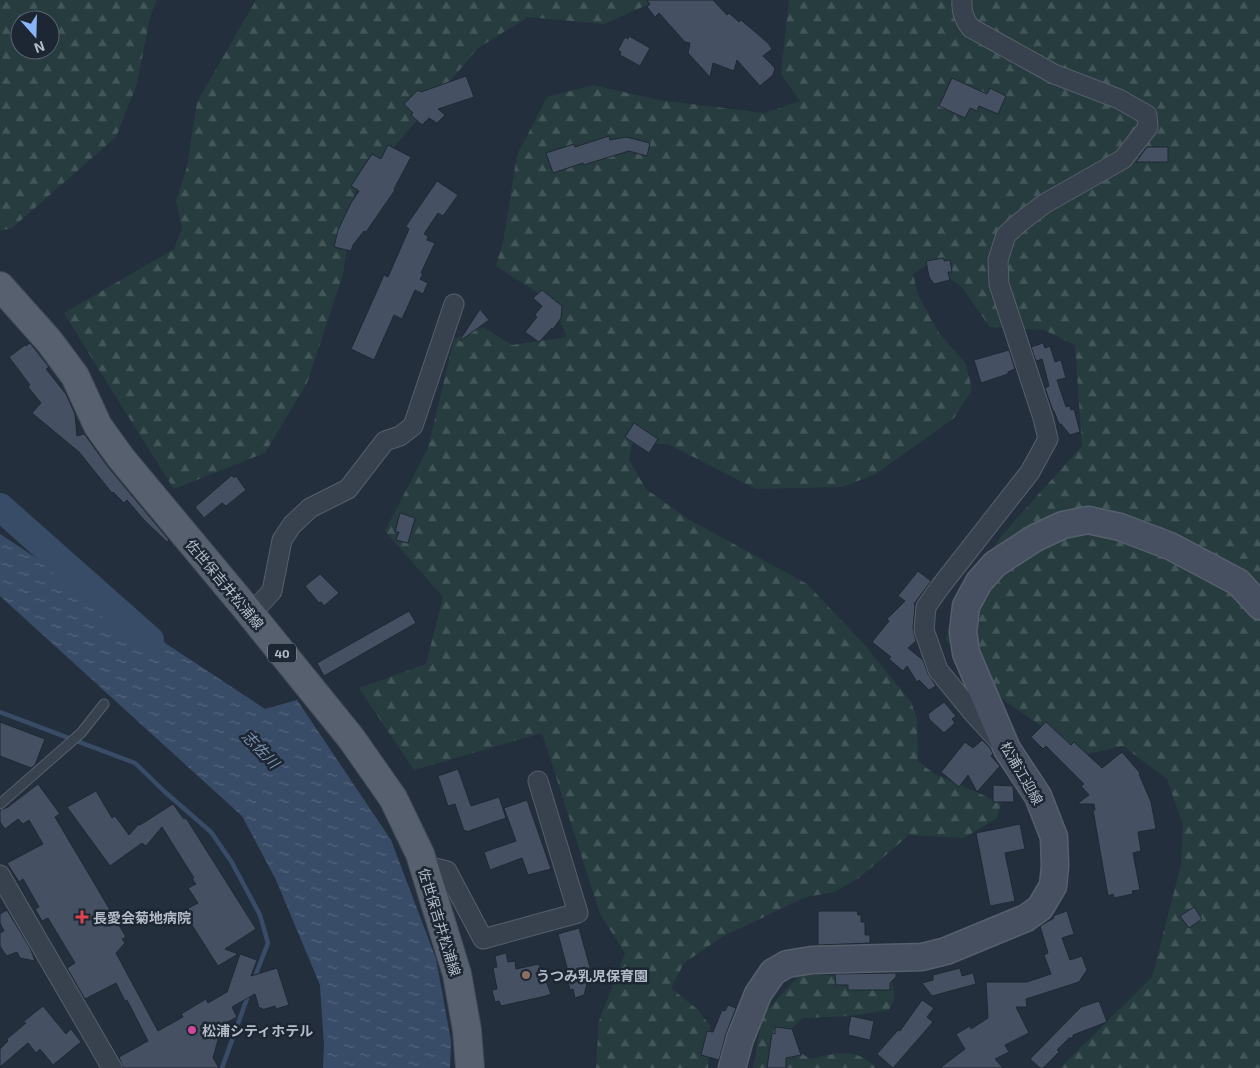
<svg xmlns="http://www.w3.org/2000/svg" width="1260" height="1068" font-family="'Exo 2','Noto Sans JP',sans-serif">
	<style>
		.forest { fill: url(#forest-firs); fill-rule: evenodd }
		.water { fill: url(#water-ripples) }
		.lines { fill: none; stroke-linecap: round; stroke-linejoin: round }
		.stream { stroke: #394c67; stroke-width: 4.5 }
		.river { stroke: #394c67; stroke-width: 28 }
		.building { fill: #455162; stroke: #1f2835 }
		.service-casing { stroke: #565f6c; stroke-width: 11 }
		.minor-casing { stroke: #565f6c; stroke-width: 21 }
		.secondary-casing { stroke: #565f6c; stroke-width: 29 }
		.primary-casing { stroke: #414a57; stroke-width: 30 }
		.service { stroke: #38414e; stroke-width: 9 }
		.minor { stroke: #38414e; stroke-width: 19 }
		.secondary { stroke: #465061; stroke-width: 26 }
		.primary { stroke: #56606e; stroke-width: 28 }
		.health-dot { fill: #e0444e; stroke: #1d2633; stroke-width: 2 }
		.education-dot { fill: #8d6e63; stroke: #1d2633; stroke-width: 2 }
		.hotel-dot { fill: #d1479c; stroke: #1d2633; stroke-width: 2 }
		.labels { text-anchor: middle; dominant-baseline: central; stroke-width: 5; stroke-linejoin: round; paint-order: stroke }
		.shield { fill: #1d2633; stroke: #878f9c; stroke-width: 1 }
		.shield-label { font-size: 12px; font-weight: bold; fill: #b4bcc9 }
		.street-label { font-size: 14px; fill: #b4bcc9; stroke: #1d2633 }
		.poi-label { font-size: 14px; font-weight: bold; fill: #b4bcc9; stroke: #1d2633; text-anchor: start }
		.water-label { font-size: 15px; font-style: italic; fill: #7c92b1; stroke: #1d2633 }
	</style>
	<defs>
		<pattern id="forest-firs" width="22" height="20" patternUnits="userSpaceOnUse" patternTransform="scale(1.25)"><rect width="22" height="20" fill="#263c3f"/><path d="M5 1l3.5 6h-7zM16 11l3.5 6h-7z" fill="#435659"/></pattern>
		<pattern id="water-ripples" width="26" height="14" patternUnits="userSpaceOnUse" patternTransform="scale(1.25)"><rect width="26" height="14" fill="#394c67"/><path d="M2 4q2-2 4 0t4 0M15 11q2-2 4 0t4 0" fill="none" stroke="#53647b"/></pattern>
	</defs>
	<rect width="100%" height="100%" fill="#242f3e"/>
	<g class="forest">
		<path d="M0,0h157l-7,17 -13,67 -21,53 -104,91 -12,3zM20,20h30v30h-30z"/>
		<polygon points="256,0 658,0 604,24 528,17 478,48 355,193 343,274 307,383 265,453 174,489 111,389 64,313 174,249 182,228 176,201 187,167 197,102"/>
		<polygon points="789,0 1260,0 1260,1068 1060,1068 1152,977 1181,865 1183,825 1167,779 1123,746 1088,754 1071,746 1006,702 946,640 954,609 1001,536 1082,446 1075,345 1044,330 990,327 961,286 928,264 913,274 918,295 939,333 966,364 972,390 954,418 876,474 842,487 756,489 668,444 632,444 629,460 646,489 688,519 807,584 863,643 911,702 917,718 918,761 933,773 1001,803 997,818 964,838 909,835 859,878 834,892 806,897 722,937 684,963 671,988 697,1009 710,1026 708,1068 596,1068 599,1021 625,953 600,914 542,733 414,770 359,688 426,664 443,597 385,531 428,448 454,339 483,327 512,345 567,337 552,302 496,266 504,237 517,155 547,97 593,85 659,100 765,113 800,101 781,74"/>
		<path d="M801,974l90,4 4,20 -6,12 -38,6 -48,2 -14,13 4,18 18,10c27,-6 43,-13 65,9h-123l10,-54z"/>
	</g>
	<polygon class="water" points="0,534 265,709 297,700 391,840 436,959 451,1041 450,1068 323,1068 324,1045 320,985 276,880 242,816 0,596"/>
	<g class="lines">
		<g class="stream">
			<polyline points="0,712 135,763 165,792 211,832 231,861 260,915 268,943 254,979"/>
			<polyline points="222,1068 249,993"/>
		</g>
		<polyline class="river" points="0,507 150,640"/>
	</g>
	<g class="building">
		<polygon points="647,0 713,0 727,15 729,13 739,22 741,20 768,43 772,49 763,56 775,68 773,75 760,86 737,60 734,71 713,63 710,77 688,53 690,43 685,42 659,13 655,17 647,7 650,4"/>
		<polygon points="629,36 650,48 640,66 620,55 621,52 618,50 625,37 628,39"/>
		<polygon points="466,76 474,97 438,109 445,115 437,123 429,118 422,125 411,115 413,113 404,104 418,90 421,92"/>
		<polygon points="952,78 987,94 990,88 1006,96 998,114 979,106 977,111 970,108 965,118 939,106"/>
		<polygon points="609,136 610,140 626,137 650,143 647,156 629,151 583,165 583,163 553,173 546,153 574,144 575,147"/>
		<polygon points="388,145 411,157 394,189 395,190 366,232 364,231 353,245 351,251 334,247 338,230 351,203 359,191 351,186 372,154 381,159"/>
		<polygon points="1147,147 1168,147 1168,162 1136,162"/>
		<polygon points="437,181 458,195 443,216 438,213 424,234 428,236 427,240 435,243 421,273 423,274 420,279 428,283 423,294 415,290 402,319 394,315 374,360 351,349 384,275 388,277 409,229 406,226"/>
		<polygon points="944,258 944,261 950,260 952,272 948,272 950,280 934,284 929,277 926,261"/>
		<polygon points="542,290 562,306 561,318 553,329 552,328 539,342 525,332 537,317 535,315 542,306 533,298"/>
		<polygon points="480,309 489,320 460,341 460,340"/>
		<polygon points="30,343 49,367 46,369 66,394 75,414 77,436 84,434 85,435 109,468 169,540 167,542 144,520 127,500 124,503 113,492 112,493 79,452 32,413 41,403 28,387 30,385 9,357 25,345 26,346"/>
		<polygon points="1043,343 1045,348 1050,346 1055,362 1061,360 1066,378 1057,380 1066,407 1070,406 1071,410 1074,409 1080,432 1070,435 1061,424 1059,424 1054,411 1053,411 1045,388 1049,386 1042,359 1036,361 1031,347"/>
		<polygon points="1009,350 1015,369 1008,372 1008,374 981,383 974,360"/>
		<polygon points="634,423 658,439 649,453 625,437"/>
		<polygon points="232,475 234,478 236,476 246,490 226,506 222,503 204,518 195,507"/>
		<polygon points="400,513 415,518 408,543 396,540 399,532 395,532"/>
		<polygon points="918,571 931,581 914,604 915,605 913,629 916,641 908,648 923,660 928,674 936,686 929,690 919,680 917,682 907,666 903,671 889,659 891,657 872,642 889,621 887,619 905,601 898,596"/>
		<polygon points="320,574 339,593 324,606 321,602 319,603 305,586"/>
		<polygon points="409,611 416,623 324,676 317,663"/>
		<polygon points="944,702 956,716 952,719 955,723 944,733 929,719 928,714"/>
		<polygon points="0,722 45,739 35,765 31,768 0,756"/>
		<polygon points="1046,722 1071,745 1074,742 1102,768 1122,752 1140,773 1139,774 1151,802 1156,829 1138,832 1141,851 1133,853 1140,890 1132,891 1133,894 1114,898 1113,894 1108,896 1093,810 1095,810 1094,804 1077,804 1089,795 1081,786 1084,784 1046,746 1043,749 1031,737"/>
		<polygon points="982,740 990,748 993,754 991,756 1000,766 977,792 968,775 959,787 941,772 965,742 973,748"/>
		<polygon points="458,769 471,806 499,797 506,818 466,832 466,830 464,831 455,804 448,806 438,776"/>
		<polygon points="38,784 60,814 55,817 126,937 122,939 125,943 116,953 158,1031 183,1017 181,1014 206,999 208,1003 227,992 240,954 257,960 251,976 277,968 289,1005 276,1009 275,1006 262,1010 262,1008 259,1008 255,994 232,1007 237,1017 222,1025 213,1058 219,1068 123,1068 119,1057 148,1041 127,1000 125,1001 116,983 85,999 67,968 75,963 48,918 42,921 35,909 39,907 23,879 19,882 7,863 43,844 29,820 23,824 18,819 5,829 0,822 0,810 8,807"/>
		<polygon points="993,785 1013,786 1014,802 993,802"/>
		<polygon points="96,791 112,818 115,816 129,835 139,824 140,825 173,804 184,819 186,818 256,929 225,949 238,954 218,966 183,911 198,903 188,888 196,884 192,879 194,878 162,827 146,846 142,843 110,866 67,807"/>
		<polygon points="527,800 551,869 528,875 522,858 490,870 484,852 516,841 504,808"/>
		<polygon points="1020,824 1025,849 1005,853 1015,901 990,906 976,833"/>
		<polygon points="1194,907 1202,919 1189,928 1180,916"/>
		<polygon points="7,910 30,948 35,961 20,958 17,952 7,956 3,951 0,946 0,933 4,931 0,923 0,914"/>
		<polygon points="818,911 857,911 858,915 861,915 861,922 865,922 865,935 870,935 870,943 818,945"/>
		<polygon points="1067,911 1074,934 1062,938 1070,960 1082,956 1087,970 1079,982 1026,999 1027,1007 1016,1007 1029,1033 1005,1045 1009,1052 995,1059 1003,1068 940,1068 965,1049 956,1034 970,1026 971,1029 988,1018 986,982 1027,982 1051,974 1044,955 1048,953 1040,926 1054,918 1053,916"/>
		<polygon points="579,928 591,971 585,972 588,980 584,995 575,998 573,989 570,990 567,977 569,975 558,934"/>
		<polygon points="506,953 508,962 515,961 516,969 539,964 543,982 546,981 551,994 546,996 501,1006 499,1001 495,1002 492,990 497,989 493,968 497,967 495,956"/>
		<polygon points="960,968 962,976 973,973 976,984 932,996 922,983 933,980 933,975"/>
		<polygon points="896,973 896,977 890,983 890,990 848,990 848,985 836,985 835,974"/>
		<polygon points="922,1000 934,1008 927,1017 933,1022 893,1068 877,1054 898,1030 900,1031"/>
		<polygon points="1099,1001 1107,1022 1073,1035 1073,1038 1069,1038 1057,1050 1059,1052 1043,1068 1040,1068 1030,1059 1081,1007"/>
		<polygon points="728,1005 736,1008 726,1034 719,1060 701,1055 707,1031 713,1032 722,1010 725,1011"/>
		<polygon points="43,1006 66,1034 71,1029 81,1042 53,1065 40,1049 36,1053 28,1043 0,1067 0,1049 8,1041 7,1039 26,1023 23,1022"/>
		<polygon points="851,1016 874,1021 870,1040 848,1035 849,1031 848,1031"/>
		<polygon points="775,1027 792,1029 801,1055 786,1058 786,1068 767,1068 772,1033 775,1034"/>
	</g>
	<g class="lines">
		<g class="service-casing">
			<polyline id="service" points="0,804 81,733 104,704"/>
		</g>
		<g class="minor-casing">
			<g id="minor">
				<path d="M962,0c-1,11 2,20 9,28l83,46 65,25 28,16 1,12 -25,32 -79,45 -25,19 -13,12 -8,25 1,24 44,134 5,21 -18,33 -90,115 -14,20 -2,23 14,40 36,44 23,25"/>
				<polyline points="251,614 272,591 282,540 292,525 310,508 348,489 385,441 400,436 413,426 454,304"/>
				<polyline points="423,865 447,871 483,939 578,913 538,781"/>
				<polyline points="0,875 112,1068"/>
			</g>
		</g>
		<g class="secondary-casing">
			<polyline id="secondary" points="732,1068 740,1039 758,994 773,972 787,964 812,960 922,957 946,951 1026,918 1040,908 1053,886 1055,866 1054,837 1038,796 1007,749 966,653 963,632 966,606 979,582 995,564 1035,538 1063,525 1088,520 1120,527 1170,546 1238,582 1260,606"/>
		</g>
		<g class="primary-casing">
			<polyline id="primary" points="0,286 49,341 75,376 98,426 121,458 245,607 351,738 393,798 420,854 457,974 467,1030 470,1068"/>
		</g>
		<use href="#service" class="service"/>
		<use href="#minor" class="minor"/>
		<use href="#secondary" class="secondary"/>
		<use href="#primary" class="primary"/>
	</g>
	<path class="health-dot" d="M79.5 909.5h5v5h5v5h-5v5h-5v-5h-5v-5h5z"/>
	<circle class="education-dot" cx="526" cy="975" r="5"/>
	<circle class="hotel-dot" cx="192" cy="1030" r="5"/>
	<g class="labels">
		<rect class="shield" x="268" y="643.5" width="28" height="19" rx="4"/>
		<g class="shield-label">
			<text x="282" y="653">40</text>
		</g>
		<g class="street-label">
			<text transform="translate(225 584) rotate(50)">佐世保吉井松浦線</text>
			<text transform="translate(1022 773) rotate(60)">松浦江迎線</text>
			<text transform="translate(440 922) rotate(73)">佐世保吉井松浦線</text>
		</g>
		<g class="poi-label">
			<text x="93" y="917">長愛会菊地病院</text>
			<text x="536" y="975">うつみ乳児保育園</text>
			<text x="202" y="1030">松浦シティホテル</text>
		</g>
		<g class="water-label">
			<text transform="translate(261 749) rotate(46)">志佐川</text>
		</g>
	</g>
	<g transform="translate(35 35) rotate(160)"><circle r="24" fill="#1d2633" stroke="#59626f"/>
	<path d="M0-4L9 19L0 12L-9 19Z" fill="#8ab4f8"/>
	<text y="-8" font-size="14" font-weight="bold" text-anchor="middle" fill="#b4bcc9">N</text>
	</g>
</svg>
